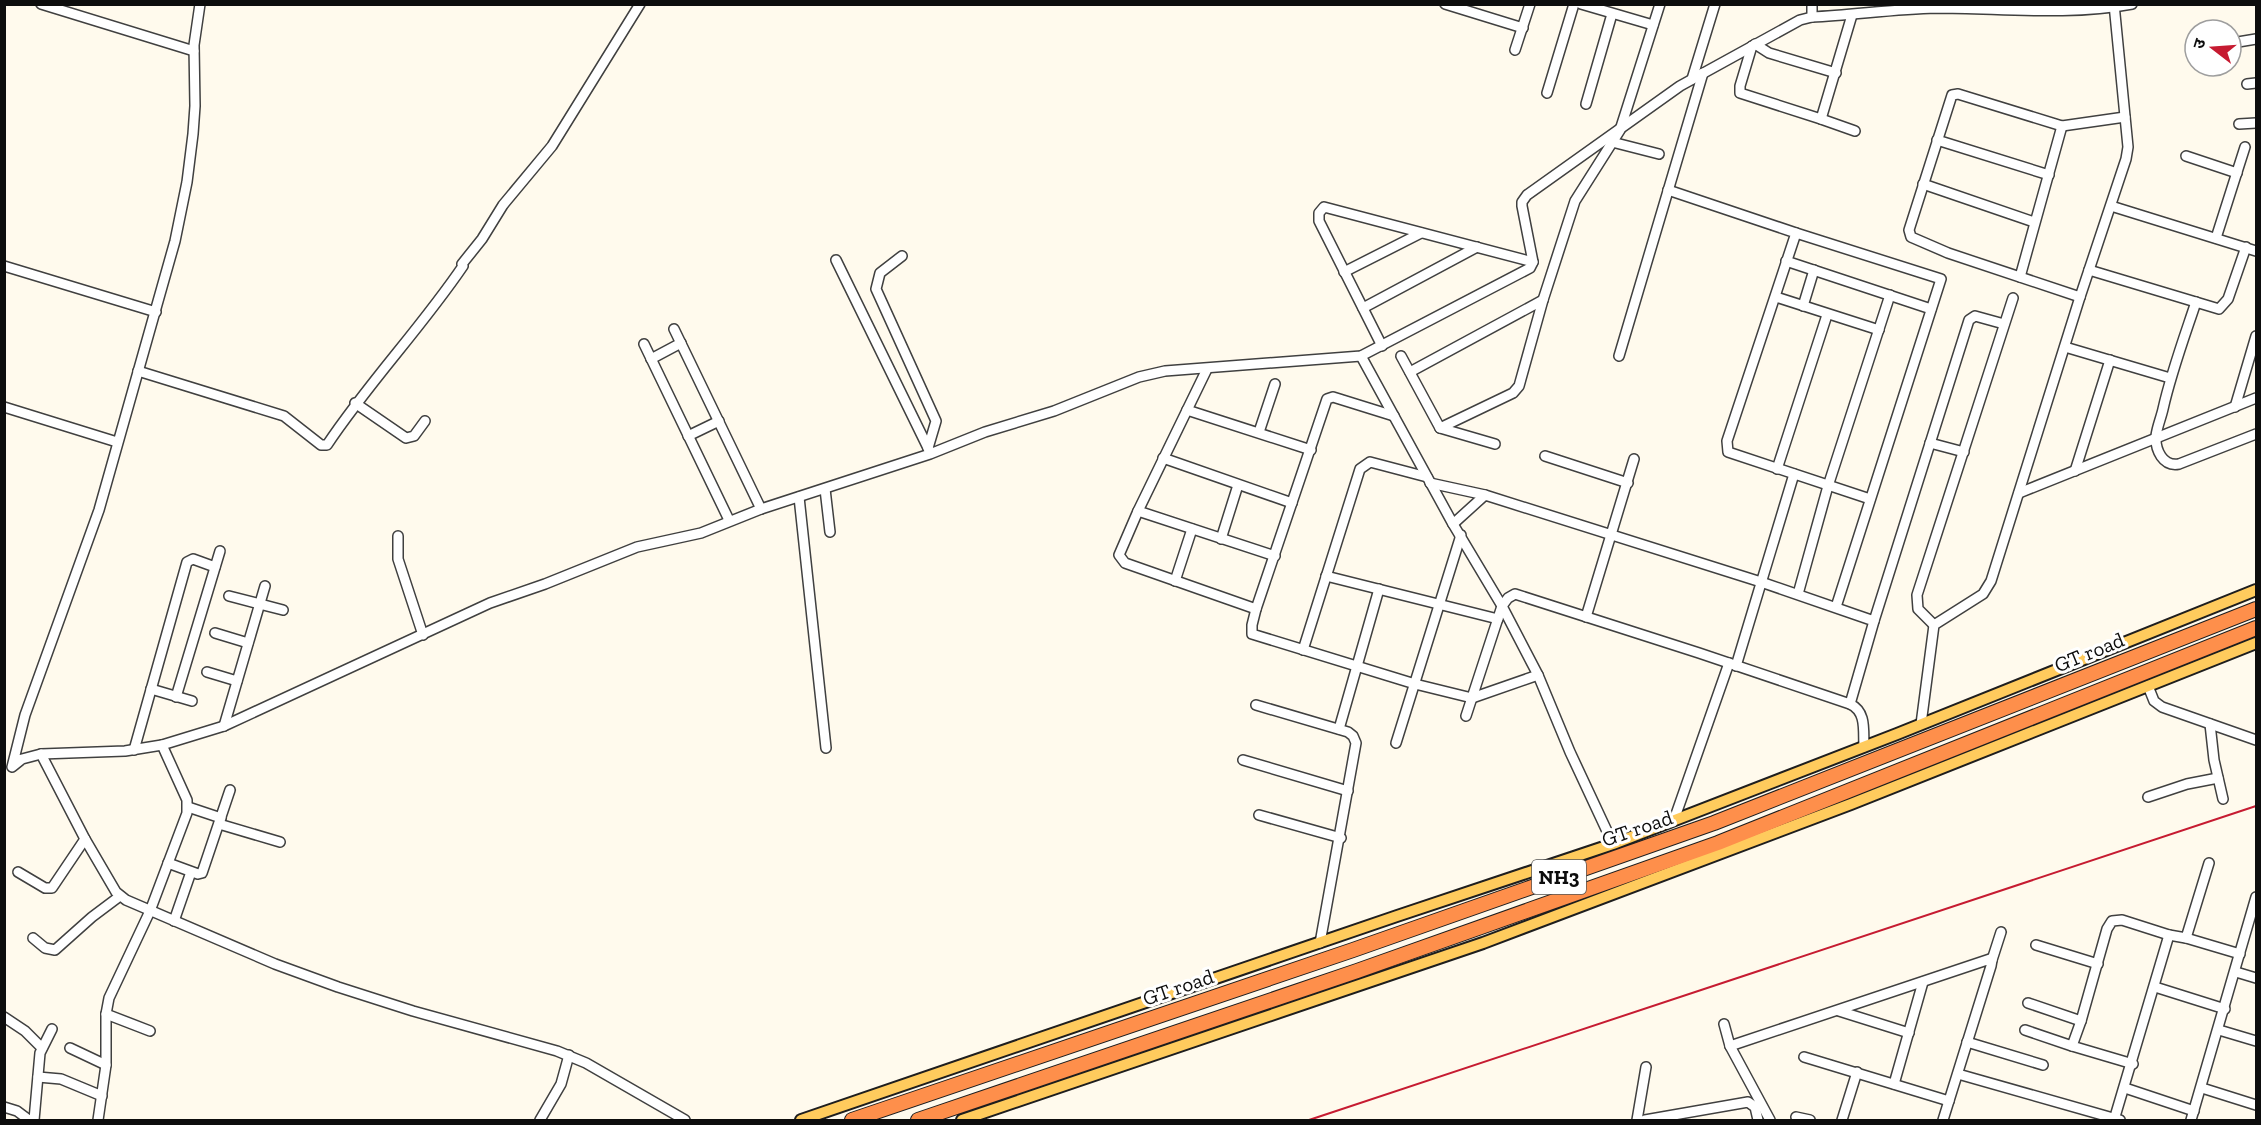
<svg xmlns="http://www.w3.org/2000/svg" width="2261" height="1125" font-family="'Zilla Slab','Noto Sans Devanagari',serif">
	<style>
		.lines { fill: none; stroke-linecap: round; stroke-linejoin: round }
		.minor-casing { stroke: #404040; stroke-width: 12 }
		.major-casing { stroke: #1e1e1e; stroke-width: 14 }
		.highway-casing { stroke: #1e1e1e; stroke-width: 16 }
		.minor { stroke: #fff; stroke-width: 9 }
		.major { stroke: #ffcb5d; stroke-width: 10 }
		.highway { stroke: #fe8f4b; stroke-width: 14 }
		.rail { stroke: #c61b31; stroke-width: 2 }
		.labels { text-anchor: middle; dominant-baseline: central; stroke-width: 6; stroke-linejoin: round; paint-order: stroke }
		.shield { fill: #fff; stroke: #565656; stroke-width: 1.5 }
		.shield-label { font-size: 20px; font-weight: bold; fill: #0d0d0d }
		.street-label { font-size: 21px; fill: #0d0d0d; stroke: #fff }
	</style>
	<rect width="100%" height="100%" fill="#fffaed"/>
	<g class="lines">
		<g class="minor-casing">
			<g id="minor">
				<polyline points="41,4 194,51"/>
				<path d="M200,4l-6,41 1,61 -2,28 -6,48 -12,59 -76,269 -74,205 -13,52 10,-8 19,-5 84,-3 37,-6 62,-19 266,-123 55,-19 92,-37 64,-14 60,-24 169,-55 55,-22 69,-21 85,-34 26,-6 196,-15 169,-88 3,-6 -11,-56v-4l5,-7 153,-109 120,-66 12,-3c41,-2 83,-8 124,-9 65,0 132,8 196,-4"/>
				<polyline points="1445,4 1523,28"/>
				<polyline points="1581,4 1653,25"/>
				<polyline points="1812,4 1812,17"/>
				<polyline points="2232,43 2256,39"/>
				<polyline points="1755,44 1769,53 1836,73"/>
				<polyline points="1752,46 1740,86 1740,93 1821,119 1852,15"/>
				<polyline points="1515,50 1530,4"/>
				<polyline points="1692,79 1715,4"/>
				<polyline points="2247,84 2256,83"/>
				<polyline points="1547,93 1574,4"/>
				<polyline points="1586,104 1612,14"/>
				<polyline points="1821,119 1855,131"/>
				<polyline points="2239,124 2256,123"/>
				<polyline points="1937,140 2049,175"/>
				<polyline points="1612,142 1659,154"/>
				<polyline points="2186,156 2237,173"/>
				<polyline points="1923,184 2034,222"/>
				<polyline points="1668,190 1796,233 1727,441 1728,452 1870,499"/>
				<polyline points="2111,206 2256,251"/>
				<polyline points="1796,233 1941,279 1836,607"/>
				<polyline points="2216,238 2245,147"/>
				<polyline points="902,256 880,273 876,289 936,421 928,448"/>
				<polyline points="836,260 930,452"/>
				<polyline points="1786,261 1931,309"/>
				<polyline points="4,266 156,312"/>
				<polyline points="2089,270 2219,309 2228,299 2246,247"/>
				<polyline points="1344,272 1421,233"/>
				<polyline points="2020,277 2062,126"/>
				<polyline points="1776,297 1879,330"/>
				<polyline points="2080,297 1948,253 1911,237 1909,230 1952,95 1958,94 2062,126 2125,117"/>
				<path d="M2196,302c-12,36 -25,71 -33,107 -2,9 -6,18 -7,27 -1,14 7,31 23,28l77,-30"/>
				<polyline points="1803,306 1814,270"/>
				<polyline points="1363,308 1477,247"/>
				<polyline points="674,329 761,509"/>
				<polyline points="644,344 729,520"/>
				<polyline points="1382,346 1319,221 1319,213 1324,207 1533,262"/>
				<polyline points="2065,347 2170,378"/>
				<polyline points="1361,356 1453,524 1502,606 1538,675 1570,752 1613,844"/>
				<polyline points="1401,356 1440,428 1495,444"/>
				<polyline points="1619,356 1703,73"/>
				<polyline points="651,359 681,343"/>
				<polyline points="1207,369 1138,511 1119,555 1125,563 1256,609"/>
				<path d="M138,371l146,45 37,29h6c42,-63 94,-117 136,-179l-1,-2 20,-25 21,-34 49,-59 88,-142"/>
				<polyline points="1410,372 1543,300"/>
				<polyline points="355,403 406,438 414,436 425,421"/>
				<polyline points="4,407 117,442"/>
				<polyline points="2235,407 2256,336"/>
				<polyline points="1187,410 1311,450"/>
				<polyline points="1394,416 1333,397 1327,399 1256,609 1252,625 1252,634 1415,684 1472,698 1538,675"/>
				<polyline points="1440,428 1513,393 1519,386 1543,300 1575,201 1620,130 1660,4"/>
				<polyline points="1259,432 1275,384"/>
				<polyline points="688,436 719,421"/>
				<polyline points="1930,443 1964,452"/>
				<polyline points="1545,456 1628,483"/>
				<polyline points="1163,458 1292,503"/>
				<polyline points="1777,469 1827,315"/>
				<polyline points="2075,471 2110,360"/>
				<polyline points="1430,483 1485,495"/>
				<polyline points="825,489 830,532"/>
				<polyline points="2019,493 2256,398"/>
				<polyline points="799,497 826,748"/>
				<polyline points="1138,511 1275,556"/>
				<polyline points="1453,524 1485,495 1761,582 1874,621 1850,704"/>
				<polyline points="398,536 398,559 423,635"/>
				<polyline points="1221,539 1238,485"/>
				<polyline points="1326,576 1498,619"/>
				<polyline points="1175,581 1192,529"/>
				<polyline points="1798,594 1828,486 1890,295"/>
				<polyline points="229,596 283,610"/>
				<polyline points="1586,617 1634,459"/>
				<polyline points="1874,621 1969,320 1975,316 2004,324"/>
				<polyline points="1934,625 1918,609 1917,595 2013,298"/>
				<polyline points="215,633 248,643"/>
				<polyline points="1303,650 1360,469 1370,462 1427,477"/>
				<polyline points="1736,666 1794,474"/>
				<polyline points="207,672 237,681"/>
				<polyline points="2148,686 2154,701 2162,707 2256,740"/>
				<polyline points="151,689 192,701"/>
				<polyline points="176,697 220,551"/>
				<polyline points="1256,705 1348,732 1353,736 1356,743 1320,943"/>
				<path d="M1466,716l36,-110 6,-8 7,-4 184,59 151,51c17,8 13,27 14,43"/>
				<polyline points="1921,724 1934,625 1983,594 1991,581 2080,297 2126,159 2128,147 2114,4"/>
				<polyline points="2210,724 2214,760 2223,799"/>
				<polyline points="224,726 265,586"/>
				<polyline points="1339,729 1379,589"/>
				<polyline points="1396,743 1461,535"/>
				<polyline points="134,750 187,562 193,559 215,567"/>
				<polyline points="41,754 85,839 116,892 126,900 275,964 338,987 413,1011 557,1051 586,1063 685,1120"/>
				<polyline points="1243,760 1348,791"/>
				<polyline points="2148,797 2187,784 2218,778"/>
				<polyline points="188,807 221,818"/>
				<polyline points="1259,815 1341,838"/>
				<polyline points="1674,820 1729,663"/>
				<polyline points="219,824 280,842"/>
				<polyline points="168,863 198,874 202,873 230,790"/>
				<polyline points="18,872 45,888 52,888 85,839"/>
				<polyline points="174,921 191,872"/>
				<polyline points="33,938 45,948 55,950 92,917 120,896"/>
				<polyline points="2186,938 2240,954"/>
				<polyline points="2036,945 2098,964"/>
				<polyline points="1992,960 2001,932"/>
				<polyline points="2236,972 2256,978"/>
				<polyline points="2155,987 2225,1009"/>
				<polyline points="2028,1003 2081,1021"/>
				<polyline points="1839,1011 1909,1033"/>
				<polyline points="106,1014 150,1031"/>
				<polyline points="4,1017 25,1031 42,1048"/>
				<polyline points="1724,1024 1730,1046 1770,1120"/>
				<polyline points="2025,1030 2072,1046"/>
				<polyline points="2219,1030 2256,1041"/>
				<polyline points="1967,1042 2043,1065"/>
				<polyline points="1730,1046 1990,959 1992,960 1991,966 1943,1120"/>
				<polyline points="70,1048 106,1065"/>
				<polyline points="1804,1057 1949,1101"/>
				<polyline points="2133,1064 2072,1046 2081,1021 2107,929 2112,921 2122,920 2169,935"/>
				<polyline points="1958,1074 2120,1120"/>
				<polyline points="38,1077 61,1079 102,1096"/>
				<polyline points="1894,1084 1923,982"/>
				<polyline points="2125,1088 2194,1111"/>
				<polyline points="2202,1088 2256,1105"/>
				<polyline points="4,1107 17,1111 29,1120"/>
				<polyline points="1796,1117 1810,1120"/>
				<polyline points="34,1120 40,1053 52,1029"/>
				<polyline points="98,1120 106,1065 106,1014 109,998 150,911 187,813 187,800 162,745"/>
				<polyline points="540,1120 561,1084 569,1055"/>
				<polyline points="1637,1120 1646,1067"/>
				<polyline points="1645,1120 1748,1102 1755,1107 1758,1120"/>
				<polyline points="1842,1120 1857,1072"/>
				<polyline points="2114,1120 2169,935 2186,938 2209,863"/>
				<polyline points="2191,1120 2256,897"/>
			</g>
		</g>
		<g class="major-casing">
			<g id="major">
				<polyline points="801,1120 1397,916 1613,844 1897,734 2256,590"/>
				<polyline points="962,1120 1483,943 1851,804 2256,643"/>
			</g>
		</g>
		<g class="highway-casing">
			<g id="highway">
				<polyline points="852,1120 1353,950 1714,823 2256,609"/>
				<polyline points="918,1120 1357,971 1718,843 2256,628"/>
			</g>
		</g>
		<use href="#minor" class="minor"/>
		<use href="#major" class="major"/>
		<use href="#highway" class="highway"/>
		<polyline class="rail" points="1309,1120 2256,806"/>
	</g>
	<g class="labels">
		<rect class="shield" x="1532" y="860" width="54" height="34" rx="4.5"/>
		<g class="shield-label">
			<text x="1559" y="877">NH3</text>
		</g>
		<g class="street-label">
			<text transform="translate(2089 652) rotate(-22)">GT road</text>
			<text transform="translate(1637 828) rotate(-19)">GT road</text>
			<text transform="translate(1178 987) rotate(-19)">GT road</text>
		</g>
	</g>
	<rect width="2261" height="1125" fill="none" stroke="#0d0d0d" stroke-width="12"/>
	<g transform="translate(2213 48) rotate(287)"><circle r="28" fill="#ffffff" stroke="#9e9e9e" stroke-width="1.5"/>
	<path d="M0-4.5L10 22L0 15L-10 22Z" fill="#c61b31"/>
	<text y="-9" font-size="16" font-weight="bold" text-anchor="middle" fill="#0d0d0d">उ</text>
	</g>
</svg>
